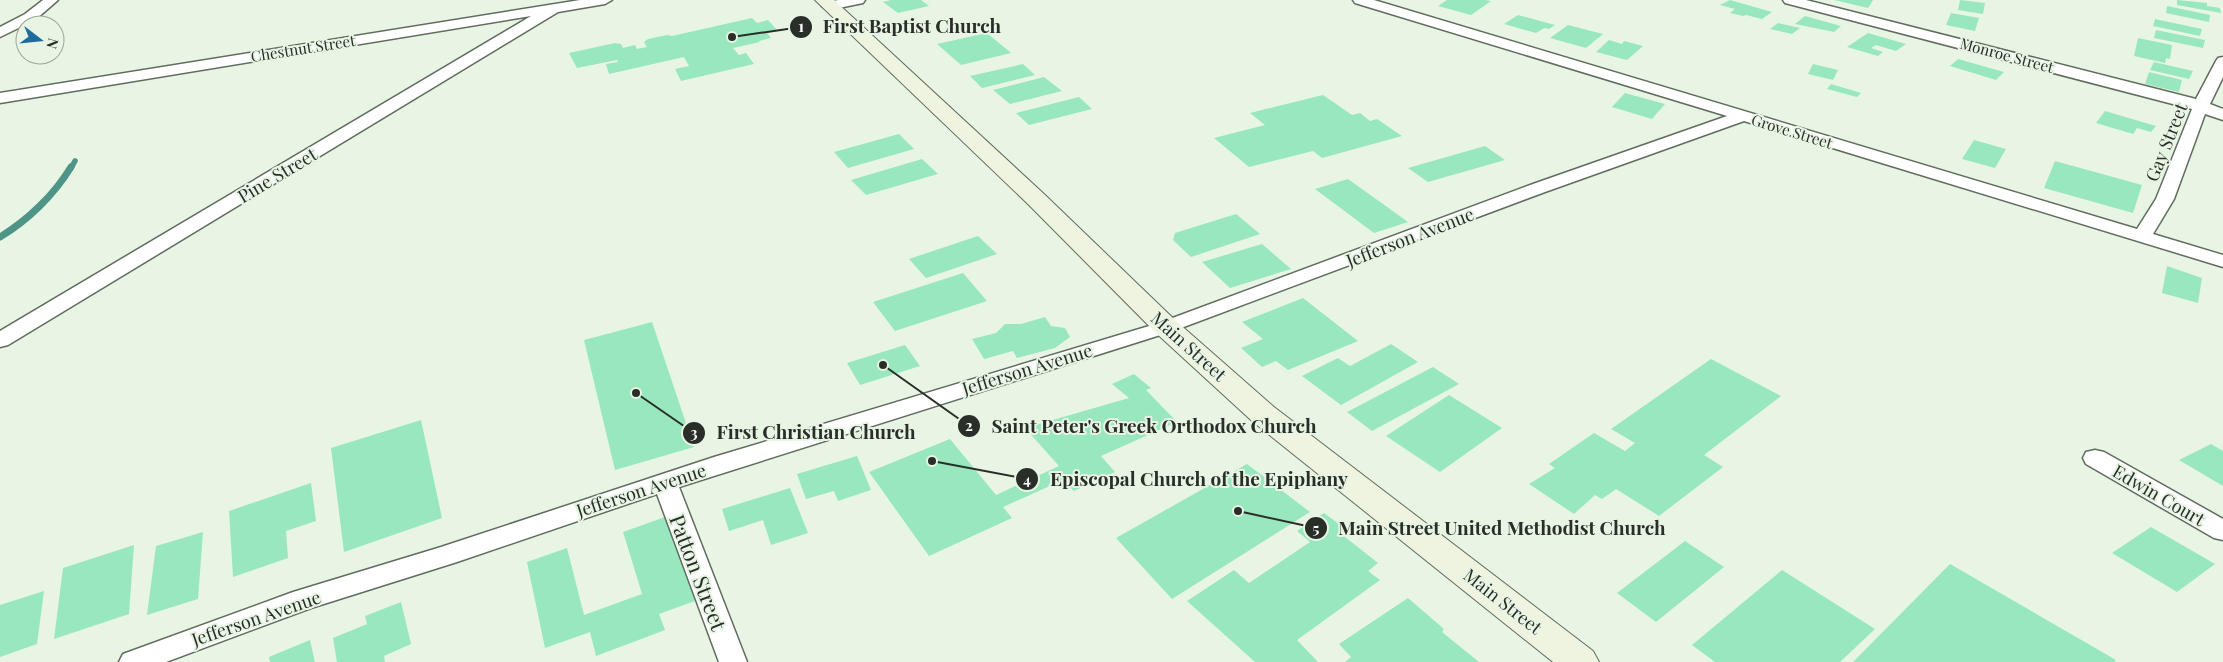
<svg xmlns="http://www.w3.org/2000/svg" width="2223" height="662" font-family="'Playfair Display',serif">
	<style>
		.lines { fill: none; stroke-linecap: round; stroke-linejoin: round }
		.stream-far1 { stroke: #4e9487; stroke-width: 5.5 }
		.stream { stroke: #4e9487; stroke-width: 7 }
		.building { fill: #99e7be }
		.street-casing { stroke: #606c5e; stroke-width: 3 }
		.secondary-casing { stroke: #606c5e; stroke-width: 2 }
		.street { fill: #fff; fill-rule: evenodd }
		.secondary { fill: #eff4e0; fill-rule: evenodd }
		.labels { text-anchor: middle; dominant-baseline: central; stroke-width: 4; stroke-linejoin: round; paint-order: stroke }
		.far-street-label { font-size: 15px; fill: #292e28; stroke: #e8f5e5 }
		.street-label { font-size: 18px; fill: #292e28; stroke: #e8f5e5 }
		.near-street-label { font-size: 21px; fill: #292e28; stroke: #e8f5e5 }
		.leader { fill: none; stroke: #292e28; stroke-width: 2 }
		.callout-dot { fill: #292e28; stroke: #e8f5e5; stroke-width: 2 }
		.mark-label { font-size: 15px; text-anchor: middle; font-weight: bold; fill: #fff }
		.callout-label { font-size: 19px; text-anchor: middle; font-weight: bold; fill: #292e28; stroke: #e8f5e5; stroke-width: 4; stroke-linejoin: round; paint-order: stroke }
	</style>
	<rect width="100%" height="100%" fill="#e8f5e5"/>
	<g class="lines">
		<polyline class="stream-far1" points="71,168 75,161"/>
		<path class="stream" d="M0,237c28,-17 54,-42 71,-70"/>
	</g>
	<g class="building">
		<polygon points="891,0 921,0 929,6 898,13 883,2"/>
		<polygon points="1447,0 1485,0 1491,1 1471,15 1438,6"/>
		<polygon points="1730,0 1772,12 1762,19 1746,15 1743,16 1730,13 1735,9 1720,5"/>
		<polygon points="1834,0 1873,0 1868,8"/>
		<polygon points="1960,0 1985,3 1983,14 1958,10"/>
		<polygon points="2177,0 2207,3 2207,6 2220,8 2221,13 2177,5"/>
		<polygon points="2167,6 2210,15 2209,22 2166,13"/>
		<polygon points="1951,13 1979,18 1975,31 1946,25"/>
		<polygon points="1518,15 1555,25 1549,29 1544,28 1536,33 1504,24"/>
		<polygon points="1805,16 1841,26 1834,32 1795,24"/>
		<polygon points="752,18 757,23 768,20 777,30 767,33 771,38 759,41 760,42 733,48 739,55 746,53 754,64 681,81 675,69 689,66 684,57 609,74 606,64 618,62 617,60 577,68 569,53 615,43 621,44 623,48 635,45 637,49 647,47 644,42 648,39 667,35 672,36"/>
		<polygon points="2155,19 2202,29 2200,36 2153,26"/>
		<polygon points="1778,23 1800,28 1792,34 1770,29"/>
		<polygon points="1568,25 1603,34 1586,48 1550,38"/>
		<polygon points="2156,30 2205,40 2203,48 2154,38"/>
		<polygon points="987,33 1011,53 961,65 937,44"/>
		<polygon points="1868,33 1906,44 1896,51 1876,45 1871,48 1883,52 1878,56 1847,47"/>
		<polygon points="2138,38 2172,45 2170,59 2166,58 2165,63 2134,56"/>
		<polygon points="1609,40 1622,44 1624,41 1643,46 1627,60 1596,52"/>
		<polygon points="1958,59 2004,72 1996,80 1950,66"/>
		<polygon points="2154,62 2193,71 2189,79 2150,70"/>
		<polygon points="1023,64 1035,75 982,88 970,76"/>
		<polygon points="1813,64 1838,70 1833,80 1808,74"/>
		<polygon points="2149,72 2182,80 2179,92 2145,84"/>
		<polygon points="1044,77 1062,91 1010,104 993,90"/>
		<polygon points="1831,84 1861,93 1857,97 1827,89"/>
		<polygon points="1625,93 1665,104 1652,119 1612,107"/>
		<polygon points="1323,95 1352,115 1360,113 1370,121 1377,119 1402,136 1322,158 1313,151 1249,167 1214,138 1265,125 1250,113"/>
		<polygon points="1079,97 1092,109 1029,125 1016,113"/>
		<polygon points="2105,111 2156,126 2151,132 2137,128 2133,134 2096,123"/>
		<polygon points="899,134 914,149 848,168 834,152"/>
		<polygon points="1974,140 2006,149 1995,168 1962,159"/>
		<polygon points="1485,146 1505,160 1428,182 1408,168"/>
		<polygon points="922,159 938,174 866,195 851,180"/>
		<polygon points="2055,161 2142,185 2133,213 2044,188"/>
		<polygon points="1348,179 1408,222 1374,233 1315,189"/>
		<polygon points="1236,214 1260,234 1191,257 1173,240 1175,233"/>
		<polygon points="978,236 997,254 926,278 909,259"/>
		<polygon points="1262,244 1291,269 1230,288 1202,262"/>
		<polygon points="2167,266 2202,278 2198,303 2162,293"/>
		<polygon points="963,273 987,301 895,331 873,302"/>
		<polygon points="1303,298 1358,341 1288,370 1276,361 1262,367 1241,348 1263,339 1242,322"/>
		<polygon points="1045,317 1051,326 1065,328 1070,337 1055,348 1017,358 1013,351 984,359 972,339 996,333 1005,324 1021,324"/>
		<polygon points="652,322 694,447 615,470 584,340"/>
		<polygon points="1391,344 1418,362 1341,405 1302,376 1338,358 1350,366"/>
		<polygon points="905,345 920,366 860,385 847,363"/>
		<polygon points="1711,359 1781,396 1704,455 1723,467 1659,516 1616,489 1602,499 1595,495 1574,514 1529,484 1555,468 1549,464 1594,433 1625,451 1635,443 1611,429"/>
		<polygon points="1433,367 1459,384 1372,431 1347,412"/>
		<polygon points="1134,374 1151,388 1146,390 1177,422 1101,456 1115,472 1074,491 1063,480 1003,507 1012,518 929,556 869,472 950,439 996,495 1059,466 1025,428 1129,398 1112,384"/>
		<polygon points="1449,395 1502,428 1440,472 1386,436"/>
		<polygon points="421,420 442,518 344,552 331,448"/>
		<polygon points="2211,444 2223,451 2223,486 2179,460"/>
		<polygon points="857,456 871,490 838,501 834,491 806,499 797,474"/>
		<polygon points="1247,464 1310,512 1172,599 1116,538"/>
		<polygon points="311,483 316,521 286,531 288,558 233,577 229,511"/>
		<polygon points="790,488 808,533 771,545 763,520 729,531 722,509"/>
		<polygon points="1324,513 1346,529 1340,533 1378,563 1368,571 1380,580 1297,640 1318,662 1255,662 1187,601 1234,570 1249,583 1310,542 1297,531"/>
		<polygon points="665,517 695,601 659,614 665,630 596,656 590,632 545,648 527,562 567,548 584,615 642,594 623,532"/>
		<polygon points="2151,527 2215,564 2177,592 2112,553"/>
		<polygon points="203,532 198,599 147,615 156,546"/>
		<polygon points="1685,541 1724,567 1656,622 1617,593"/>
		<polygon points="134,545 129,614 54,639 63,568"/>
		<polygon points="1950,564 2116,660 2114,662 1853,662"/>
		<polygon points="1782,570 1875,629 1840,662 1715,662 1692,645"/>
		<polygon points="44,591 37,644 0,657 0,605"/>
		<polygon points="1408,598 1444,629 1442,632 1479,662 1345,662 1351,657 1339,644"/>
		<polygon points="401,602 411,644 384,656 385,662 337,662 333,638 367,624 365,616"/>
		<polygon points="310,640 315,662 270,662 269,657"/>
	</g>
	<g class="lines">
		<g class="street-casing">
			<g id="street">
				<polygon points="43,0 58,0 35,20 0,37 0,27 25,14"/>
				<polygon points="580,0 612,0 605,4 558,12 8,345 0,347 0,331 531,16 0,103 0,93"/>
				<polygon points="838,0 865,0 863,3 829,10 822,6 824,3"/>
				<polygon points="1353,0 1374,0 2137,229 2156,199 2192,109 1785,3 1783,0 1806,0 2196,99 2216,61 2218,58 2223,57 2223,77 2210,104 2223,109 2223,120 2205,114 2174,199 2153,234 2223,255 2223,267 1744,121 1545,192 1173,331 679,487 747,662 719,662 657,494 457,562 311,608 166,662 119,662 123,654 293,592 441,547 714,457 1159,323 1533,184 1727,116 1355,3"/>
				<polygon points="2095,450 2104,452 2223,519 2223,540 2214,538 2086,464 2083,458 2086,452"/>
			</g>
		</g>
		<g class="secondary-casing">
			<polygon id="secondary" points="815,0 834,0 1044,194 1176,321 1274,407 1593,651 1599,662 1553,662 1252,421 1156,333 1028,204"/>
		</g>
		<use href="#street" class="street"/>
		<use href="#secondary" class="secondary"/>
	</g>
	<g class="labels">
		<g class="far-street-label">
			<text transform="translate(303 48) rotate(-9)">Chestnut Street</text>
			<text transform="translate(2007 55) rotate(15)">Monroe Street</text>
			<text transform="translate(1792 131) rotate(17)">Grove Street</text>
		</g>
		<g class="street-label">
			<text transform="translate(2166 142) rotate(-68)">Gay Street</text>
			<text transform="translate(277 175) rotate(-31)">Pine Street</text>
			<text transform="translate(1410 237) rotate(-21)">Jefferson Avenue</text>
			<text transform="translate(1189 346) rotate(42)">Main Street</text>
			<text transform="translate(1027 369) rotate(-17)">Jefferson Avenue</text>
			<text transform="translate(641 490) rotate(-18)">Jefferson Avenue</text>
			<text transform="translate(2159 495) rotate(30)">Edwin Court</text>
			<text transform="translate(1503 601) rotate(38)">Main Street</text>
			<text transform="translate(256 618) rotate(-19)">Jefferson Avenue</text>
		</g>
		<g class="near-street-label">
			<text transform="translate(699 572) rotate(69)">Patton Street</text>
		</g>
	</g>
	<path class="leader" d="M732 37L801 27M883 365L969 426M636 393L694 433M932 461L1027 479M1238 511L1316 528"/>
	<g class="callout-dot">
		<circle cx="732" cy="37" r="5"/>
		<circle cx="883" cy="365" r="5"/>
		<circle cx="636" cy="393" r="5"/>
		<circle cx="932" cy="461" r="5"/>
		<circle cx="1238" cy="511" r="5"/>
		<circle cx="801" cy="27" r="12"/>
		<circle cx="969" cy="426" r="12"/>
		<circle cx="694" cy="433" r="12"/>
		<circle cx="1027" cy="479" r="12"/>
		<circle cx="1316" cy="528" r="12"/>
	</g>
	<g class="mark-label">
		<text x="801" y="32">1</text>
		<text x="969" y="431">2</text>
		<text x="694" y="438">3</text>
		<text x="1027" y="485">4</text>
		<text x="1316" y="534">5</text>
	</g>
	<g class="callout-label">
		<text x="912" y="33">First Baptist Church</text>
		<text x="1154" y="433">Saint Peter's Greek Orthodox Church</text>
		<text x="816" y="439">First Christian Church</text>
		<text x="1199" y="486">Episcopal Church of the Epiphany</text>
		<text x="1502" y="535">Main Street United Methodist Church</text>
	</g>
	<g transform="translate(40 40) rotate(106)"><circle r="24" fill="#e8f5e5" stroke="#9ca599"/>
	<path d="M0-4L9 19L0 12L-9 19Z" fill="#1f6b9e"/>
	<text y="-8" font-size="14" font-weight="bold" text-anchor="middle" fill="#292e28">N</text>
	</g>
</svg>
